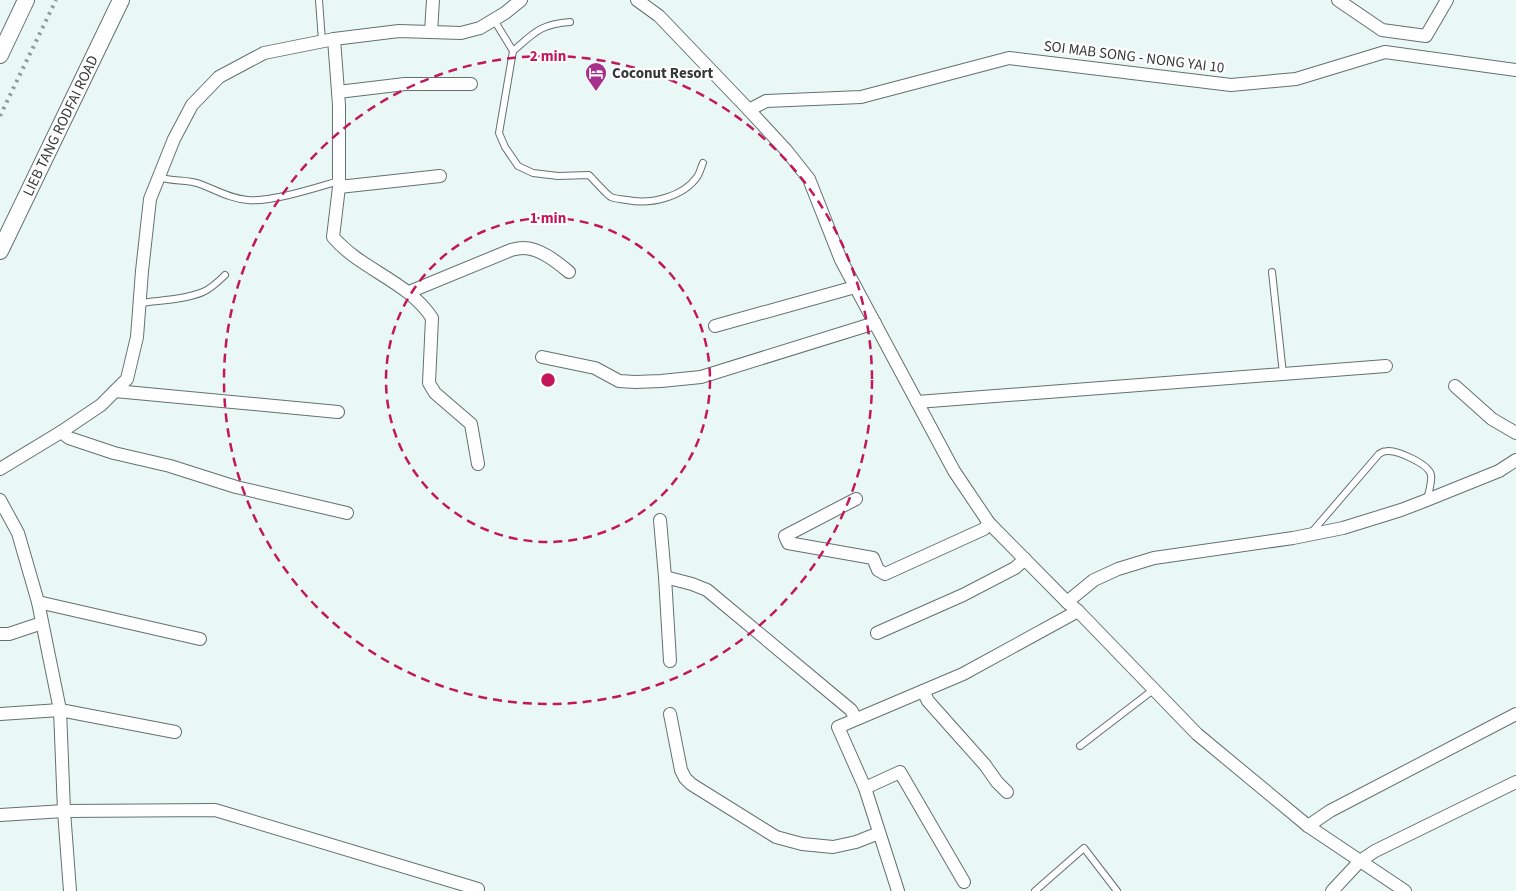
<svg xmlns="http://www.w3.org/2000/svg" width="1516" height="891" font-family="'Source Sans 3',sans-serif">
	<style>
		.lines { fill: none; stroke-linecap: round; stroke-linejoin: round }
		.service-casing { stroke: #64716e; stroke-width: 8 }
		.minor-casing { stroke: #64716e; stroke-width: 14 }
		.tertiary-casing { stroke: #64716e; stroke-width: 18 }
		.service { stroke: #fff; stroke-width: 6 }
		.minor { stroke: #fff; stroke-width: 12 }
		.tertiary { stroke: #fff; stroke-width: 16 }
		.rail { stroke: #909a97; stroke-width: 4; stroke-dasharray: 2.5 5; stroke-linecap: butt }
		.ring { fill: none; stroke: #c2185b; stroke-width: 2.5; stroke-dasharray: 9 6 }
		.labels { text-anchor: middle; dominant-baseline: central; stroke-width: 4.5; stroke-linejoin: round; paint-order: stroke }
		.street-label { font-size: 15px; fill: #333937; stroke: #fff }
		.poi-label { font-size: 15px; font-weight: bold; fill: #333937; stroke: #fff; text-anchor: start }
		.centre { fill: #c2185b; stroke: #fff; stroke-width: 2.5 }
		.ring-label { font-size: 15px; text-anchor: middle; font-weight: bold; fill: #c2185b; stroke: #fff; stroke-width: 4.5; stroke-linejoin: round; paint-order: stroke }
	</style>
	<rect width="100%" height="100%" fill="#e9f8f4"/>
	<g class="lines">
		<g class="service-casing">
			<g id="service">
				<polyline points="319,0 322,41"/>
				<path d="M494,20l19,31 -14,82 6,14 13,19 15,7 25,3 31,-1c5,5 17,19 22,22 4,2 11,2 16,3 23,5 56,-3 70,-23 3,-4 4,-10 6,-14"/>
				<path d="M513,51c21,-18 27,-27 57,-29"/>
				<path d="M159,177c13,5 28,2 41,7 16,6 31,15 48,16 24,2 67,-12 91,-19"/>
				<polyline points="1272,272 1283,374"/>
				<path d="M140,303c20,-3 44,-3 63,-11 9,-4 16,-11 22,-17"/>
				<path d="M1311,533l68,-79c3,-2 4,-3 8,-3 10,-1 42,13 44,24 1,7 -2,17 -4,24"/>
				<polyline points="1080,746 1153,690"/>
				<polyline points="1035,891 1084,848 1117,891"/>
			</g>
		</g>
		<g class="minor-casing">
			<g id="minor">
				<polyline points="637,0 659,16 749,110 786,150 809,179 841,260 954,471 989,523 1067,602 1078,611 1197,734 1308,826 1405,891"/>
				<polyline points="1338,0 1382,30 1426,36 1447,0"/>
				<polyline points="431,32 433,0"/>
				<path d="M334,39l5,66v82l-6,50c28,33 75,44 99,81l-3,65 6,10 36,31 7,40"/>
				<polyline points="338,92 405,84 471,84"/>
				<polyline points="749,110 766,101 861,97 1009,58 1231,85 1296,79 1385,52 1516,70"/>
				<polyline points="339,187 440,176"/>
				<path d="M409,292l102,-42c4,-1 8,-2 12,-2 17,0 34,14 46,24"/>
				<polyline points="715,326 855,287"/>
				<polyline points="542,357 595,368 619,381 635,382 661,381 701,377 875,323"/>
				<polyline points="1455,386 1492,419 1516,433"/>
				<polyline points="115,391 338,412"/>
				<polyline points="917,402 1386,366"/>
				<polyline points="61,432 69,438 114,453 170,466 236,487 347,513"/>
				<polyline points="0,469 61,432 101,405 127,379 137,337 142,271 150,199 174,139 192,105 219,77 264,53 334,39 399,31 461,33 480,28 505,13 521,0"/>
				<polyline points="856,499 785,536 788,543 873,558 878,570 885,574 984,529 989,523"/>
				<polyline points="0,500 18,533 38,602 60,710 64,811 70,891"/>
				<polyline points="660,520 665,577 670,661"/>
				<polyline points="665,577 692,584 707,590 851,710 856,719"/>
				<polyline points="38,602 200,639"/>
				<polyline points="1067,602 1094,580 1118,569 1154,558 1293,538 1343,528 1401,510 1427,500 1499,471 1516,460"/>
				<polyline points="877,633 963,595 1015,568 1025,559"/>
				<polyline points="0,634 9,634 42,623"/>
				<polyline points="923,691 928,701 985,765 997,782 1007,792"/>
				<polyline points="0,714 60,710 175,732"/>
				<polyline points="670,714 681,770 685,778 691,784 776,837 802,844 833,847 856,842 879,833"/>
				<polyline points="865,788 900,772 964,882"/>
				<polyline points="0,815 64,811 215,810 478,889"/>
				<polyline points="1308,826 1330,811 1516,714"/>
				<polyline points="898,891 865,788 838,727 963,674 1078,611"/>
				<polyline points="1332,891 1360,861 1375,851 1516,782"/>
			</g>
		</g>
		<g class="tertiary-casing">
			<g id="tertiary">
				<polyline points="0,55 26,0"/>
				<path id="s1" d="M0,251l121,-251"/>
			</g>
		</g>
		<use href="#service" class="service"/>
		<use href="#minor" class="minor"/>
		<use href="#tertiary" class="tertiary"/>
		<polyline class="rail" points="0,116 56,0"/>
	</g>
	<g class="ring">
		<circle cx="548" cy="380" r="162"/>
		<circle cx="548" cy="380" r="324"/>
	</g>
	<defs>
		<g id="hotel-pin" transform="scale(1.125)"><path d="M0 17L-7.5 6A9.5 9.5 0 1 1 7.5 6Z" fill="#a6318b" stroke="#fff"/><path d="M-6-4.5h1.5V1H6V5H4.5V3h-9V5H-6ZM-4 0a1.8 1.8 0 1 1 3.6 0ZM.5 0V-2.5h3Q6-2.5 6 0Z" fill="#fff"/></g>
	</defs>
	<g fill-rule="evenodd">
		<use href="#hotel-pin" x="596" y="73"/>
	</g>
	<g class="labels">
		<g class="street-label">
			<text transform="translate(1134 57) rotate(7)">SOI MAB SONG - NONG YAI 10</text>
			<text stroke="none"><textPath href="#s1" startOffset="139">LIEB TANG RODFAI ROAD</textPath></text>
		</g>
		<g class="poi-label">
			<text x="612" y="73">Coconut Resort</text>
		</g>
	</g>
	<circle cx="548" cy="380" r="8" class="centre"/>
	<g class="ring-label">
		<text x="548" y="61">2 min</text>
		<text x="548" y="223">1 min</text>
	</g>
</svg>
